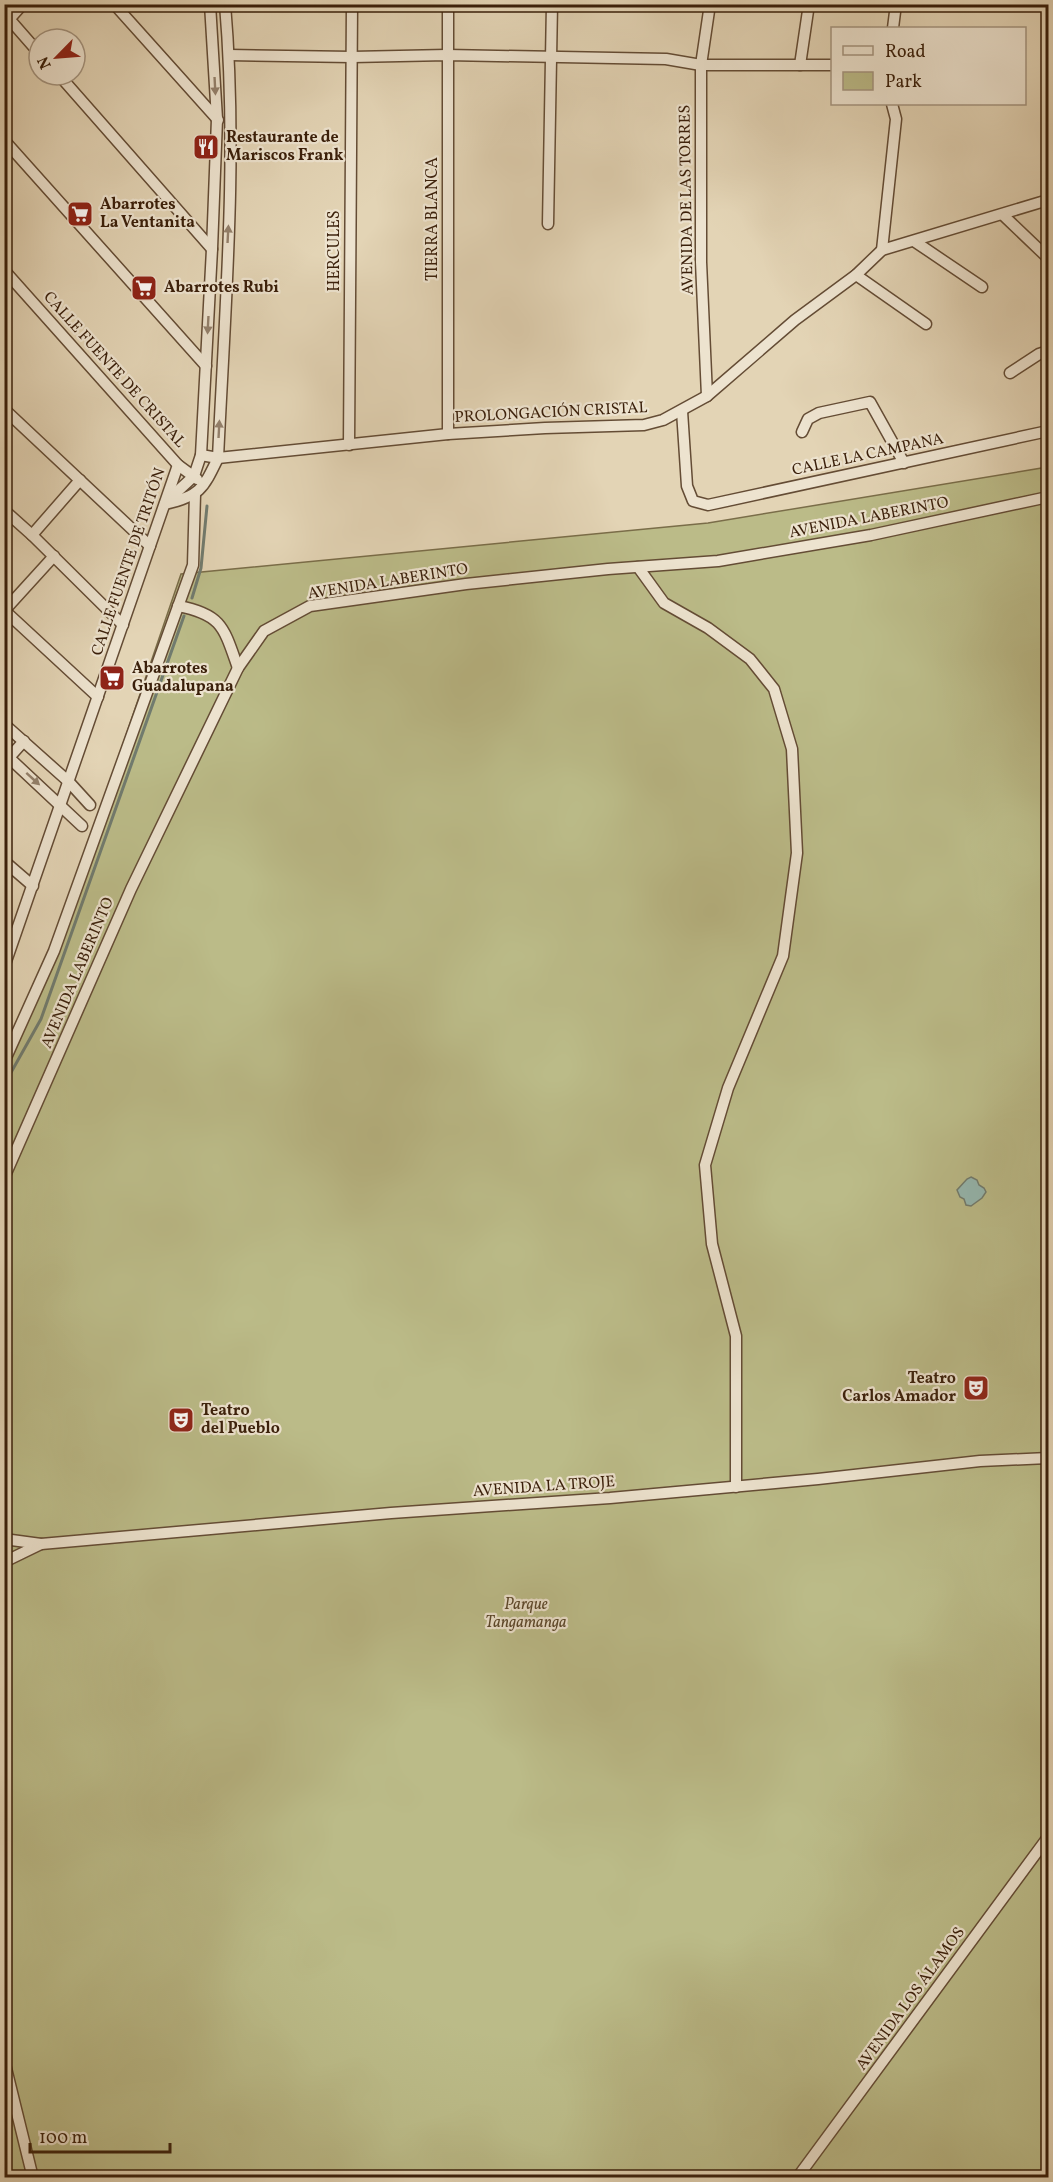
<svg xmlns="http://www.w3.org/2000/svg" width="1053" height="2182" font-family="Vollkorn,serif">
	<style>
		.green { fill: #bb8; stroke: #7a6d49; stroke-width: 1.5 }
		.water { fill: #95b8b1; stroke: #717b6e; stroke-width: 1.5 }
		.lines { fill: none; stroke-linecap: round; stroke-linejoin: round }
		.stream { stroke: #717b6e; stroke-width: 3 }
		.minor-casing { stroke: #644c35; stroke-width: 13 }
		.minor { stroke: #ede3cf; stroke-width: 10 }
		.oneway { fill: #94816c }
		.labels { text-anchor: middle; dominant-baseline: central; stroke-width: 4.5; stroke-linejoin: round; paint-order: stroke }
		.poi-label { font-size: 16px; font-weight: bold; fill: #3a1f0a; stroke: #ede3cf; text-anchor: start }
		.street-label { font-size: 16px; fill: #3a1f0a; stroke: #ede3cf }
		.park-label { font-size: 16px; font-style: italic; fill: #5a462a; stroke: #ede3cf }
	</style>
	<rect width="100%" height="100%" fill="#e3d4b5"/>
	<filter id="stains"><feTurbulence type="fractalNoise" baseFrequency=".00333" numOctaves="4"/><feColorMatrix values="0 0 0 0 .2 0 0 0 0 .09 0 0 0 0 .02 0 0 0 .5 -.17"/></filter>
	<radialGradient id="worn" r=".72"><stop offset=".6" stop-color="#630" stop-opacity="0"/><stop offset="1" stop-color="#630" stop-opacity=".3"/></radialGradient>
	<polygon class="green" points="1048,467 1048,2177 5,2178 5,1051 30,1002 76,882 181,574 708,523"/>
	<polygon class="water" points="971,1177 977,1180 979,1185 984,1188 986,1192 982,1198 971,1206 966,1205 964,1199 960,1197 957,1190 967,1179"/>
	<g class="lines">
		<g class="stream">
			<polyline points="192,598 201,568 207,506"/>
			<polyline points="4,1085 41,1019 184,616"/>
		</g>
		<g class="minor-casing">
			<g id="minor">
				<polyline points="114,4 218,120"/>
				<polyline points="448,4 448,434"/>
				<polyline points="4,13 39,53"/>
				<polyline points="5,24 23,4"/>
				<polyline points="893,28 896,4"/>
				<polyline points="229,55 352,57 447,55 666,59 701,65 832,65"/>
				<polyline points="800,65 809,4"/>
				<polyline points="59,75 212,249"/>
				<polyline points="4,140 206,366"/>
				<polyline points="1003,215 1048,258"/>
				<polyline points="548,224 552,4"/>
				<polyline points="914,241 982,287"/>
				<polyline points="882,250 896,119 892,104"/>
				<polyline points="4,270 178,465 197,479"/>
				<polyline points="856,275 926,324"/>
				<polyline points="1010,373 1039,354 1048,351"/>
				<polyline points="707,396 701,262 701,65 710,4"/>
				<polyline points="4,409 150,546"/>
				<polyline points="682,411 687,486 693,501 708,505 1048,431"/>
				<polyline points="802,432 808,419 819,413 870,402 904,463"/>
				<polyline points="349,445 352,4"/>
				<polyline points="201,455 218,458 448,434 545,428 644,425 663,420 707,396 795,320 856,275 882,250 1048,200"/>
				<polyline points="167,501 194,476 201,455 212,249 217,119 210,4"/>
				<path d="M165,504c35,-8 38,-15 53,-46 7,-151 20,-303 7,-454"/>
				<polyline points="4,510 32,535 123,625"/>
				<polyline points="32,535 80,480"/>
				<polyline points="638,567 664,603 708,628 750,659 774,689 792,749 797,853 783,956 728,1088 705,1165 712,1244 736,1336 736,1487"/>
				<path d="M178,606c44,8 46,22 60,62"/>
				<polyline points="4,611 54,556"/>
				<polyline points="5,611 98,697"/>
				<polyline points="4,724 69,782 90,805"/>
				<polyline points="4,753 82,826"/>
				<polyline points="5,762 24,741"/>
				<polyline points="4,861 33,886"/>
				<polyline points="4,967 178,465"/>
				<polyline points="4,1062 54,951 193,565 195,494"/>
				<polyline points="4,1178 131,889 238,668 264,631 310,606 466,584 608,569 718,561 871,535 1048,497"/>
				<polyline points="4,1539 41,1544 391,1513 610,1498 818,1479 980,1461 1048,1458"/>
				<polyline points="4,1562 41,1544"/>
				<polyline points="4,2060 33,2178"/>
				<polyline points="797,2178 1048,1837"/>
			</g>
		</g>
		<use href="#minor" class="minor"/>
	</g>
	<defs><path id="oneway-solid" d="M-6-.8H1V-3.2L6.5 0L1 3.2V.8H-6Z" transform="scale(1.5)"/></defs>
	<g class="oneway">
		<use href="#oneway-solid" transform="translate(215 86) rotate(87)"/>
		<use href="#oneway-solid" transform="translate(228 234) rotate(-87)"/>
		<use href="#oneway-solid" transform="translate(208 325) rotate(93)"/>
		<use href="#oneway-solid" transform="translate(219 429) rotate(-87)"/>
		<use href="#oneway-solid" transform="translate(33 779) rotate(42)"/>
	</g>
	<defs>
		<g id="restaurant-square" transform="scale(1.35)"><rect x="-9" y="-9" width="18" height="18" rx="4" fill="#8f2418" stroke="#ede3cf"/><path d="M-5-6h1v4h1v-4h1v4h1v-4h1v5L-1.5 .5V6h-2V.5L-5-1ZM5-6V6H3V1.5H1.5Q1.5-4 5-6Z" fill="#fff"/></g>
		<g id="supermarket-square" transform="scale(1.35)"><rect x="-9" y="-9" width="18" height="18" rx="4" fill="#8f2418" stroke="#ede3cf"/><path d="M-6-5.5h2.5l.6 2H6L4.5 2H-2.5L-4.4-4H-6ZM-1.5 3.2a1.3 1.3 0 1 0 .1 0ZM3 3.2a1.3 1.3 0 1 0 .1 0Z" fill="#fff"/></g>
		<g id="theatre-square" transform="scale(1.35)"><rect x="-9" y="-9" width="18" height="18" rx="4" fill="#8f2418" stroke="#ede3cf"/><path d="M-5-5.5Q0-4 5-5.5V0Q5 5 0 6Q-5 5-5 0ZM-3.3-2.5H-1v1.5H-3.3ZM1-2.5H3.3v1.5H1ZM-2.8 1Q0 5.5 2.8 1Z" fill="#fff"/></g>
	</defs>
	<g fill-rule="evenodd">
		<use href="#restaurant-square" x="206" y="147"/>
		<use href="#supermarket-square" x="80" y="214"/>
		<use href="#supermarket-square" x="144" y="288"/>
		<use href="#supermarket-square" x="112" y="678"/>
		<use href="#theatre-square" x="976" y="1388"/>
		<use href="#theatre-square" x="181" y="1420"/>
	</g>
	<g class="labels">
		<g class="poi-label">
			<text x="226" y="138">Restaurante de<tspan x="226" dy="18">Mariscos Frank</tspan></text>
			<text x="100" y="205">Abarrotes<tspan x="100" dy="18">La Ventanita</tspan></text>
			<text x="164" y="288">Abarrotes Rubi</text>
			<text x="132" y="669">Abarrotes<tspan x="132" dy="18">Guadalupana</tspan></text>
			<text x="956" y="1379" text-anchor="end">Teatro<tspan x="956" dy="18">Carlos Amador</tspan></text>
			<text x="201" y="1411">Teatro<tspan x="201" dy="18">del Pueblo</tspan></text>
		</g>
		<g class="street-label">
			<text transform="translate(687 200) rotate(-91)">AVENIDA DE LAS TORRES</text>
			<text transform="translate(433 219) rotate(-90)">TIERRA BLANCA</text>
			<text transform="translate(335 251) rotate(-90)">HERCULES</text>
			<text transform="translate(114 370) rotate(48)">CALLE FUENTE DE CRISTAL</text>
			<text transform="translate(551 413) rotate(-3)">PROLONGACIÓN CRISTAL</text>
			<text transform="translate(868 455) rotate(-12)">CALLE LA CAMPANA</text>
			<text transform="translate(869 518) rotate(-11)">AVENIDA LABERINTO</text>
			<text transform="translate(129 562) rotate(-71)">CALLE FUENTE DE TRITÓN</text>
			<text transform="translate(388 582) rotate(-9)">AVENIDA LABERINTO</text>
			<text transform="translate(78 973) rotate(-67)">AVENIDA LABERINTO</text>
			<text transform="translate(544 1487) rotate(-4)">AVENIDA LA TROJE</text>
			<text transform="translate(911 1999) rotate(-54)">AVENIDA LOS ÁLAMOS</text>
		</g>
		<g class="park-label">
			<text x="526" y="1605">Parque<tspan x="526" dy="18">Tangamanga</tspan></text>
		</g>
	</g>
	<rect width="1053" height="2182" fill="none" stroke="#e3d4b5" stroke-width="24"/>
	<rect x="6" y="6" width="1041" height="2170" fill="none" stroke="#3a1f0a" stroke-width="3"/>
	<rect x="12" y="12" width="1029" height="2158" fill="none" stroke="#3a1f0a" stroke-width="1.5"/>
	<rect x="831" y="27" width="195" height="78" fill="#ede3cf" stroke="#a59580" stroke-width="1.5"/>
	<rect x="843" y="46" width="30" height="9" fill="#ede3cf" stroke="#a59580" stroke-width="1.5"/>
	<text x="885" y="57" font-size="18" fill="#3a1f0a">Road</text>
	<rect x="843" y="72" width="30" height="18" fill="#bbbb88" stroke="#a59580" stroke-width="1.5"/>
	<text x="885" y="87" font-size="18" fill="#3a1f0a">Park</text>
	<g transform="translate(57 57) rotate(245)"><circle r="28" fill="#ede3cf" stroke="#a59580" stroke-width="1.5"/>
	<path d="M0-4.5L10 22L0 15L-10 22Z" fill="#8f2418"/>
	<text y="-9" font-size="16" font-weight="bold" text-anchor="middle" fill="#3a1f0a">N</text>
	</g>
	<path d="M30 2143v9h140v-9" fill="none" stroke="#3a1f0a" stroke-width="3"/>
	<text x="39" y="2143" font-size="18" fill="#3a1f0a" stroke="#ede3cf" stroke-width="4.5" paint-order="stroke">100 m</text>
	<rect width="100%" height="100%" filter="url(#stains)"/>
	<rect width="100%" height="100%" fill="url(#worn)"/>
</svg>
